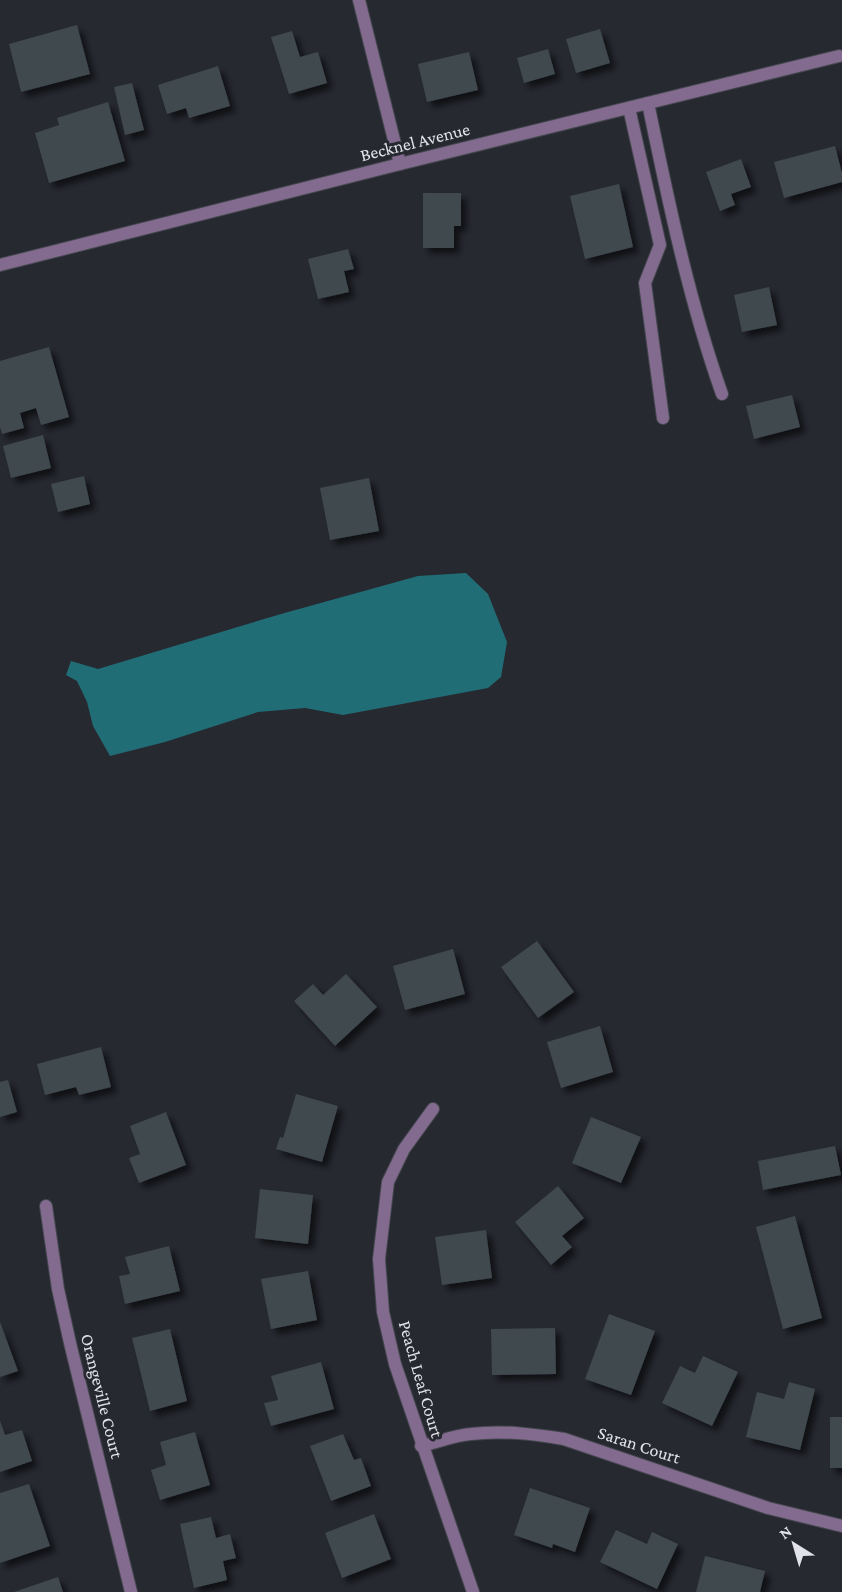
<svg xmlns="http://www.w3.org/2000/svg" width="842" height="1592" font-family="'Crimson Pro',serif">
	<style>
		.water { fill: #216d76 }
		.building { fill: #3f484e; filter: url(#shadow) }
		.lines { fill: none; stroke-linecap: round; stroke-linejoin: round }
		.service-casing { stroke: #45474e; stroke-width: 14 }
		.minor-casing { stroke: #45474e; stroke-width: 14 }
		.service { stroke: #826b8f; stroke-width: 12 }
		.minor { stroke: #826b8f; stroke-width: 12 }
		.labels { text-anchor: middle; dominant-baseline: central; stroke-width: 6; stroke-linejoin: round; paint-order: stroke }
		.street-label { font-size: 18px; fill: #e2e3e9; stroke: #272931 }
	</style>
	<defs>
		<filter id="shadow"><feDropShadow dx="5.5" dy="5.5" stdDeviation="3" flood-color="#0009"/></filter>
	</defs>
	<rect width="100%" height="100%" fill="#272931"/>
	<polygon class="water" points="466,573 488,594 507,642 501,677 488,688 343,715 305,708 258,712 165,742 110,756 93,726 87,702 77,681 66,675 71,661 98,669 281,614 418,576"/>
	<g class="building">
		<polygon points="77,25 90,74 21,92 9,44"/>
		<polygon points="600,29 610,63 576,73 566,39"/>
		<polygon points="292,31 300,57 318,52 327,83 289,94 271,37"/>
		<polygon points="548,49 555,74 524,83 517,58"/>
		<polygon points="469,52 478,90 427,102 418,64"/>
		<polygon points="218,66 230,106 189,118 186,108 167,114 158,85"/>
		<polygon points="132,83 144,130 125,135 114,87"/>
		<polygon points="108,102 125,161 49,183 35,133 59,125 57,118"/>
		<polygon points="835,146 842,173 842,182 784,198 774,162"/>
		<polygon points="741,159 751,187 731,194 735,205 720,211 706,172"/>
		<polygon points="619,184 633,247 585,259 570,196"/>
		<polygon points="423,193 461,193 461,226 454,226 454,248 423,248"/>
		<polygon points="348,249 354,269 344,271 349,292 318,299 308,259"/>
		<polygon points="769,287 777,325 742,332 734,295"/>
		<polygon points="49,347 69,417 41,425 36,408 20,413 24,428 2,434 0,427 0,361"/>
		<polygon points="792,395 800,427 754,439 746,406"/>
		<polygon points="43,435 51,468 11,478 3,446"/>
		<polygon points="84,476 90,504 58,512 51,484"/>
		<polygon points="369,478 379,531 330,540 320,488"/>
		<polygon points="537,941 574,992 538,1018 501,967"/>
		<polygon points="453,949 465,994 405,1010 393,966"/>
		<polygon points="346,974 377,1007 335,1046 294,1001 313,984 323,995"/>
		<polygon points="600,1026 613,1072 561,1088 547,1042"/>
		<polygon points="101,1047 111,1087 79,1095 76,1087 45,1095 37,1064"/>
		<polygon points="8,1080 17,1112 0,1117 0,1082"/>
		<polygon points="296,1094 338,1106 322,1162 276,1149 280,1137 283,1138"/>
		<polygon points="166,1112 186,1165 139,1183 129,1158 140,1154 130,1126"/>
		<polygon points="591,1117 641,1137 621,1183 572,1163"/>
		<polygon points="835,1146 841,1175 763,1190 758,1161"/>
		<polygon points="558,1186 584,1218 562,1236 572,1247 551,1265 515,1222"/>
		<polygon points="260,1189 313,1195 308,1244 255,1238"/>
		<polygon points="795,1216 822,1318 783,1329 756,1227"/>
		<polygon points="486,1230 492,1278 442,1285 435,1237"/>
		<polygon points="169,1246 180,1291 125,1304 119,1276 130,1274 125,1257"/>
		<polygon points="308,1271 317,1320 271,1329 261,1279"/>
		<polygon points="609,1314 655,1331 631,1395 585,1379"/>
		<polygon points="0,1322 18,1371 0,1377"/>
		<polygon points="555,1328 556,1374 492,1375 491,1329"/>
		<polygon points="170,1329 187,1401 150,1411 132,1338"/>
		<polygon points="703,1356 738,1372 712,1426 662,1403 680,1366 695,1373"/>
		<polygon points="321,1362 334,1409 271,1426 264,1403 278,1400 271,1376"/>
		<polygon points="789,1382 815,1389 800,1450 746,1437 757,1392 784,1399"/>
		<rect x="830" y="1417" width="12" height="51"/>
		<polygon points="0,1421 5,1435 22,1430 32,1461 0,1472"/>
		<polygon points="195,1432 210,1485 160,1500 151,1470 166,1465 160,1442"/>
		<polygon points="343,1434 354,1460 361,1458 371,1486 331,1501 310,1446"/>
		<polygon points="29,1484 50,1546 0,1563 0,1493"/>
		<polygon points="530,1488 590,1508 575,1552 553,1544 552,1548 514,1535"/>
		<polygon points="374,1514 391,1559 342,1578 325,1533"/>
		<polygon points="211,1517 216,1538 230,1534 236,1558 223,1561 227,1580 194,1588 180,1524"/>
		<polygon points="616,1530 647,1544 652,1532 678,1544 657,1589 600,1562"/>
		<polygon points="705,1556 765,1571 760,1592 696,1592"/>
		<polygon points="58,1577 63,1592 14,1592"/>
	</g>
	<g class="lines">
		<g class="service-casing">
			<g id="service">
				<path d="M648,103c20,97 41,198 74,291"/>
				<polyline points="629,108 660,245 645,283 663,418"/>
			</g>
		</g>
		<g class="minor-casing">
			<g id="minor">
				<polyline points="359,0 400,164"/>
				<polyline points="0,265 400,164 839,56"/>
				<polyline points="433,1109 404,1149 388,1182 379,1259 383,1312 395,1364 473,1592"/>
				<polyline points="46,1206 58,1289 70,1343 131,1592"/>
				<path d="M421,1446c17,-4 34,-11 50,-12 31,-4 62,0 93,5l204,69 74,18"/>
			</g>
		</g>
		<use href="#service" class="service"/>
		<use href="#minor" class="minor"/>
	</g>
	<g class="labels">
		<g class="street-label">
			<text transform="translate(415 142) rotate(-14)">Becknel Avenue</text>
			<text transform="translate(421 1379) rotate(74)">Peach Leaf Court</text>
			<text transform="translate(102 1396) rotate(76)">Orangeville Court</text>
			<text transform="translate(639 1445) rotate(18)">Saran Court</text>
		</g>
	</g>
	<g transform="translate(794 1544) rotate(323)" stroke="#272931" stroke-width="4.5" paint-order="stroke">
	<path d="M0-4.5L10 22L0 15L-10 22Z" fill="#e2e3e9"/>
	<text y="-9" font-size="16" font-weight="bold" text-anchor="middle" fill="#e2e3e9">N</text>
	</g>
</svg>
